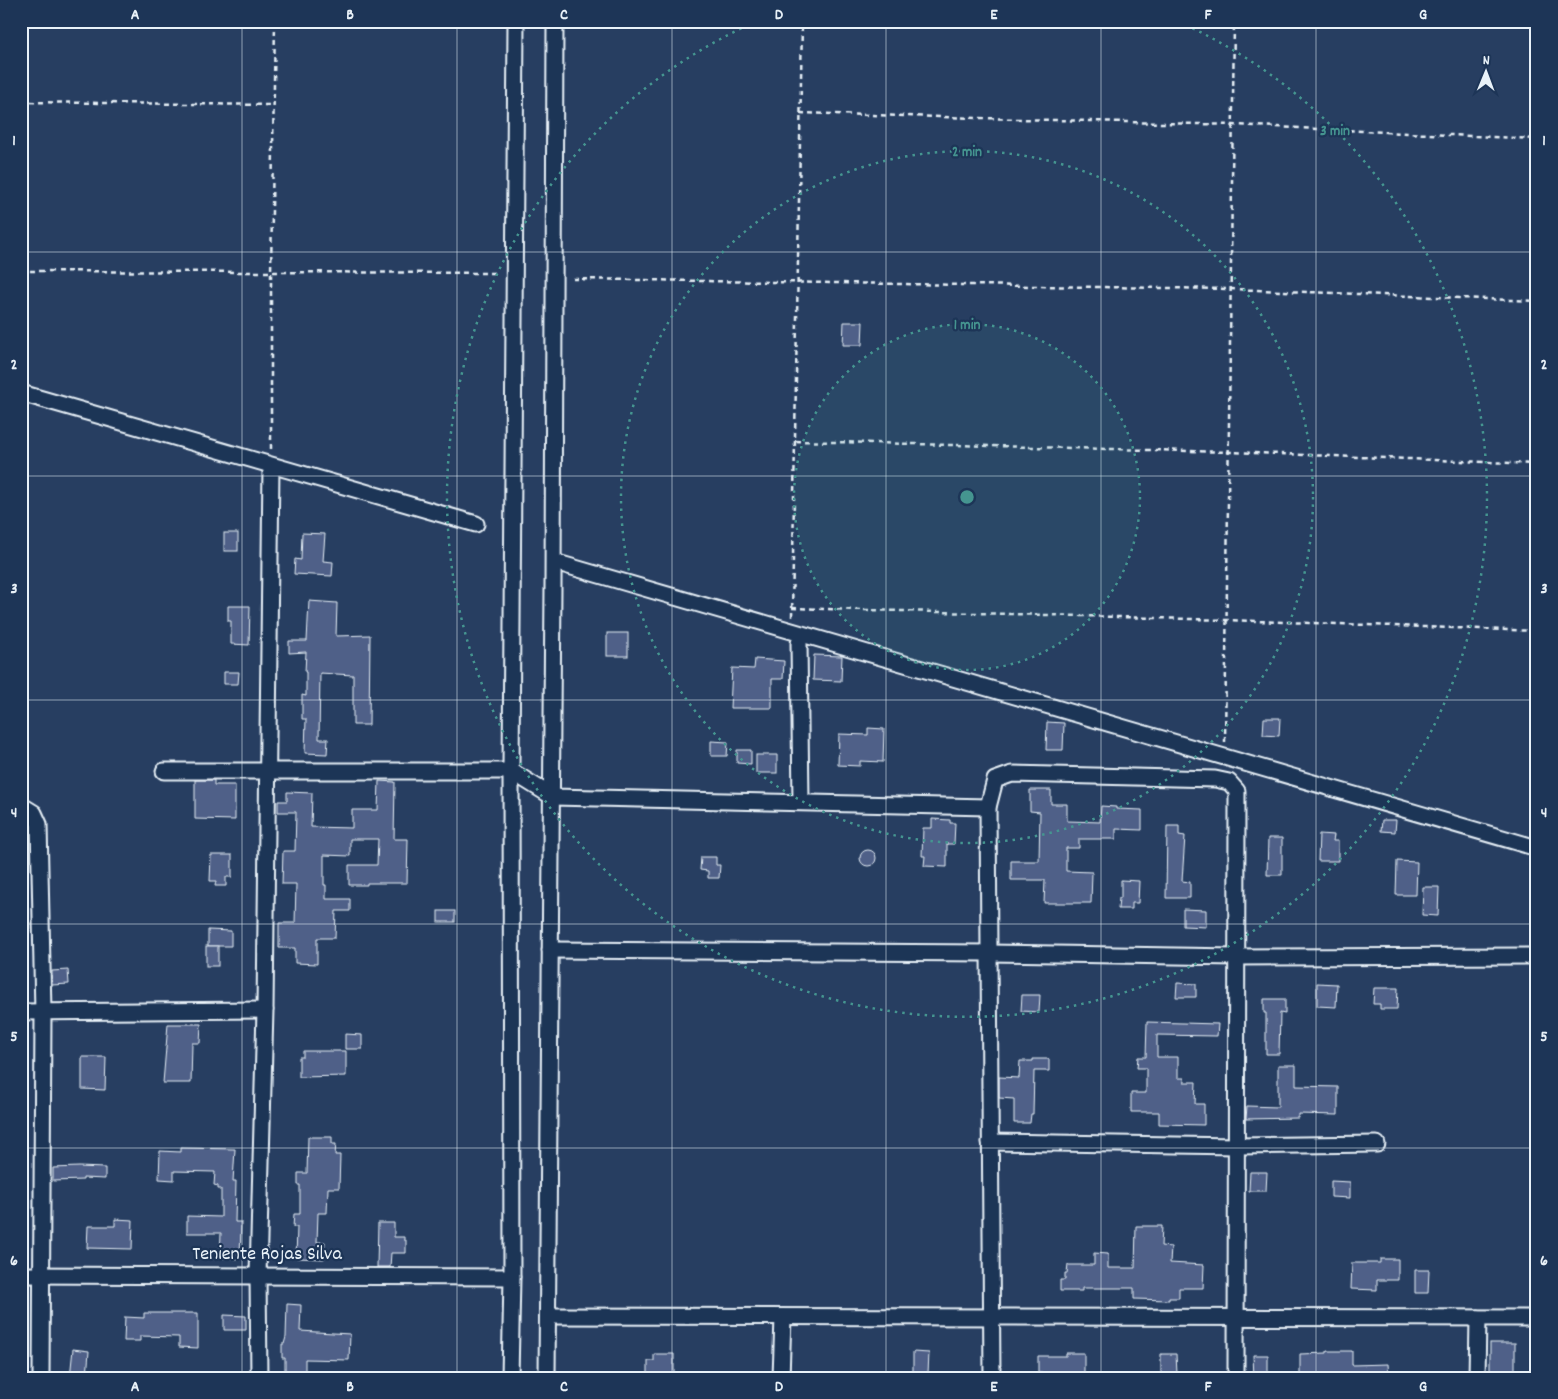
<svg xmlns="http://www.w3.org/2000/svg" width="1558" height="1399" font-family="Dekko,sans-serif">
	<style>
		.building { fill: #506088; stroke: #e8f1f8 }
		.lines { fill: none; stroke-linecap: round; stroke-linejoin: round }
		.minor-casing { stroke: #e8f1f8; stroke-width: 19 }
		.path { stroke: #e8f1f8; stroke-width: 2.5; stroke-dasharray: 5 4; stroke-linecap: butt }
		.minor { stroke: #1d3557; stroke-width: 15 }
		.grid { fill: none; stroke: #e8f1f8; stroke-width: 1; stroke-opacity: 0.55 }
		.ring { fill: none; stroke: #459590; stroke-width: 2.5; stroke-dasharray: 2.5 5 }
		.labels { text-anchor: middle; dominant-baseline: central; stroke-width: 4.5; stroke-linejoin: round; paint-order: stroke }
		.street-label { font-size: 20px; fill: #e8f1f8; stroke: #1d3557 }
		.centre { fill: #459590; stroke: #1d3557; stroke-width: 2.5 }
		.ring-label { font-size: 15px; text-anchor: middle; font-weight: bold; fill: #459590; stroke: #1d3557; stroke-width: 4.5; stroke-linejoin: round; paint-order: stroke }
		.neatline { fill: none; stroke: #e8f1f8; stroke-width: 2 }
		.grid-label { font-size: 16px; text-anchor: middle; font-weight: bold; fill: #e8f1f8 }
	</style>
	<rect width="100%" height="100%" fill="#273e61"/>
	<filter id="ink" filterUnits="userSpaceOnUse"><feTurbulence type="fractalNoise" baseFrequency=".02" numOctaves="2"/><feDisplacementMap in="SourceGraphic" scale="10" xChannelSelector="R" yChannelSelector="G"/><feConvolveMatrix kernelMatrix="1 2 1 2 8 2 1 2 1" color-interpolation-filters="sRGB"/></filter>
	<g filter="url(#ink)">
		<g class="building">
			<polygon points="844,322 863,322 862,345 843,345"/>
			<rect x="224" y="533" width="14" height="18"/>
			<polygon points="302,533 325,534 323,561 333,562 332,576 294,574 295,559 301,560"/>
			<polygon points="309,601 337,603 336,636 370,635 369,725 353,725 353,675 320,673 319,739 328,739 327,754 305,753 306,719 302,719 302,695 306,696 306,672 305,672 306,652 289,653 289,641 307,641"/>
			<polygon points="228,606 250,606 249,645 231,644 231,621 228,621"/>
			<rect x="607" y="633" width="21" height="23"/>
			<polygon points="814,655 842,656 841,681 813,680"/>
			<polygon points="755,659 784,661 783,679 772,679 772,708 730,708 732,668 754,669"/>
			<polygon points="224,672 239,672 238,684 224,684"/>
			<polygon points="1264,718 1280,718 1279,736 1263,735"/>
			<polygon points="1047,722 1064,723 1063,750 1046,750"/>
			<polygon points="868,728 884,729 883,762 860,761 860,766 838,765 839,734 868,735"/>
			<polygon points="711,741 728,742 727,756 711,756"/>
			<polygon points="737,750 751,750 751,764 737,763"/>
			<rect x="756" y="755" width="21" height="18"/>
			<polygon points="195,780 214,780 214,785 235,785 235,820 195,819"/>
			<polygon points="379,781 395,782 394,839 408,839 407,883 367,883 367,885 349,885 349,865 377,865 378,839 350,839 350,856 324,855 324,885 326,885 326,899 350,899 350,911 336,911 335,938 317,938 317,964 295,963 295,948 279,948 279,923 295,923 296,884 282,884 283,851 295,851 296,812 278,812 278,801 287,801 287,792 312,793 311,827 352,828 352,810 378,810"/>
			<polygon points="1030,790 1051,790 1051,804 1067,804 1067,821 1100,822 1101,806 1116,807 1116,809 1142,810 1142,830 1116,829 1116,839 1079,839 1079,848 1066,848 1066,871 1092,872 1091,903 1044,903 1045,880 1011,880 1011,861 1039,861 1040,812 1030,811"/>
			<polygon points="932,819 950,820 950,823 955,823 954,844 947,844 947,867 924,866 925,856 922,856 923,828 932,828"/>
			<polygon points="1382,820 1396,820 1395,832 1381,831"/>
			<polygon points="1167,826 1179,826 1179,835 1185,836 1182,881 1190,882 1190,898 1166,898"/>
			<polygon points="1319,834 1334,835 1333,841 1338,841 1338,861 1318,861"/>
			<polygon points="1268,838 1282,838 1282,875 1267,875"/>
			<circle cx="868" cy="858" r="8"/>
			<polygon points="211,855 232,855 232,877 226,877 226,886 215,886 216,881 210,881"/>
			<polygon points="701,857 716,857 716,865 720,865 719,878 708,878 708,871 700,870"/>
			<polygon points="1397,861 1417,862 1416,895 1396,895"/>
			<polygon points="1121,880 1139,881 1138,903 1132,903 1132,909 1118,909 1119,898 1121,898"/>
			<polygon points="1423,887 1439,887 1438,916 1422,915"/>
			<polygon points="1183,909 1206,910 1206,927 1183,926"/>
			<rect x="438" y="911" width="17" height="11"/>
			<polygon points="208,930 231,931 231,946 208,946"/>
			<rect x="206" y="946" width="12" height="20"/>
			<polygon points="68,970 69,984 52,985 52,971"/>
			<polygon points="1177,983 1196,984 1196,997 1176,997"/>
			<polygon points="1317,983 1337,984 1336,1007 1317,1006"/>
			<polygon points="1374,988 1398,988 1397,1009 1380,1009 1380,1004 1373,1004"/>
			<polygon points="1022,995 1040,995 1039,1012 1021,1011"/>
			<polygon points="1264,999 1285,999 1285,1014 1280,1013 1279,1054 1266,1054 1266,1013 1264,1013"/>
			<polygon points="1147,1022 1218,1024 1217,1036 1157,1035 1157,1057 1178,1057 1178,1078 1184,1078 1184,1082 1196,1082 1195,1104 1204,1104 1204,1125 1159,1124 1159,1112 1131,1112 1131,1093 1146,1093 1146,1068 1137,1068 1138,1057 1146,1057"/>
			<polygon points="168,1024 201,1024 200,1043 192,1043 191,1083 163,1083"/>
			<polygon points="345,1034 362,1035 362,1049 345,1049"/>
			<polygon points="303,1051 346,1051 346,1076 299,1077 299,1057 303,1057"/>
			<polygon points="82,1057 106,1057 105,1090 82,1089"/>
			<polygon points="1033,1059 1049,1059 1049,1071 1034,1071 1033,1114 1031,1114 1030,1123 1014,1123 1014,1099 999,1098 999,1077 1019,1078 1020,1061 1033,1061"/>
			<polygon points="1278,1065 1296,1065 1296,1086 1338,1087 1338,1115 1298,1114 1298,1118 1246,1119 1247,1106 1278,1107"/>
			<polygon points="308,1137 332,1137 332,1144 336,1144 335,1155 340,1155 339,1188 328,1188 327,1213 318,1213 317,1242 325,1242 324,1259 296,1258 297,1227 293,1227 294,1214 300,1214 300,1185 298,1185 298,1173 307,1173"/>
			<polygon points="180,1148 235,1149 233,1181 236,1181 235,1222 241,1222 240,1259 220,1258 221,1233 187,1233 187,1216 221,1217 221,1189 218,1189 218,1186 214,1185 215,1172 174,1171 174,1180 159,1179 160,1151 180,1152"/>
			<polygon points="79,1167 105,1168 105,1179 83,1178 83,1180 53,1181 53,1168"/>
			<polygon points="1250,1172 1267,1172 1266,1191 1249,1191"/>
			<polygon points="1331,1181 1350,1182 1350,1198 1331,1197"/>
			<polygon points="115,1219 133,1220 132,1249 87,1248 88,1226 115,1226"/>
			<polygon points="378,1223 394,1223 394,1237 404,1237 404,1240 406,1240 406,1253 391,1253 390,1267 377,1267"/>
			<polygon points="1136,1226 1162,1226 1161,1246 1171,1247 1170,1263 1204,1265 1203,1288 1179,1288 1179,1298 1169,1298 1169,1300 1134,1299 1134,1288 1082,1288 1082,1291 1060,1291 1060,1280 1065,1280 1065,1273 1067,1273 1068,1265 1094,1265 1094,1253 1108,1254 1108,1268 1135,1268"/>
			<polygon points="1380,1259 1398,1259 1398,1280 1377,1280 1377,1290 1351,1289 1352,1263 1380,1263"/>
			<polygon points="1415,1270 1429,1270 1428,1293 1415,1293"/>
			<polygon points="287,1304 301,1305 300,1331 350,1334 349,1360 305,1359 305,1378 285,1378 285,1358 282,1358 282,1344 284,1344 286,1337"/>
			<polygon points="144,1313 198,1313 198,1348 179,1347 179,1337 140,1336 140,1341 124,1341 125,1317 144,1318"/>
			<polygon points="224,1315 246,1316 246,1330 224,1330"/>
			<rect x="1490" y="1343" width="25" height="29"/>
			<polygon points="73,1349 89,1351 87,1377 70,1377"/>
			<polygon points="1327,1351 1352,1351 1352,1365 1388,1364 1389,1378 1300,1378 1300,1354 1327,1353"/>
			<polygon points="913,1352 929,1353 928,1373 913,1372"/>
			<polygon points="1066,1353 1084,1353 1084,1375 1038,1373 1038,1356 1066,1356"/>
			<polygon points="654,1354 674,1354 674,1378 648,1378 648,1361 654,1361"/>
			<polygon points="1161,1354 1176,1354 1177,1374 1161,1374"/>
			<polygon points="1253,1355 1268,1355 1268,1378 1254,1378"/>
		</g>
		<g class="lines">
			<g class="minor-casing">
				<g id="minor">
					<polyline points="21,393 476,524"/>
					<polyline points="558,563 1537,848"/>
					<polyline points="799,643 801,802"/>
					<polyline points="164,771 511,771 553,797 988,807"/>
					<polyline points="21,805 34,813 39,824 43,1012 41,1378"/>
					<polyline points="550,950 989,953 1236,957 1537,956"/>
					<polyline points="21,1012 265,1010"/>
					<polyline points="990,1142 1236,1146 1377,1144"/>
					<polyline points="21,1275 512,1277"/>
					<polyline points="548,1316 1537,1318"/>
					<polyline points="259,1378 258,1275 265,1010 271,466"/>
					<polyline points="510,1378 512,1277 511,771 516,21"/>
					<polyline points="547,1378 553,587 555,21"/>
					<polyline points="781,1378 783,1317"/>
					<polyline points="992,1378 988,807 995,780 1012,774 1215,779 1229,782 1237,791 1236,1378"/>
					<polyline points="1477,1378 1478,1318"/>
				</g>
			</g>
			<g class="path">
				<polyline points="21,102 274,105"/>
				<polyline points="800,113 1233,125 1537,139"/>
				<polyline points="21,271 497,273"/>
				<polyline points="573,279 1231,289 1537,301"/>
				<polyline points="795,441 1229,452 1537,464"/>
				<polyline points="271,449 271,273 275,21"/>
				<polyline points="792,608 1227,620 1537,631"/>
				<polyline points="792,617 802,21"/>
				<polyline points="1225,742 1234,21"/>
			</g>
			<use href="#minor" class="minor"/>
		</g>
	</g>
	<path class="grid" d="M242,21v1357M457,21v1357M672,21v1357M886,21v1357M1101,21v1357M1316,21v1357M21,252h1516M21,476h1516M21,700h1516M21,924h1516M21,1148h1516"/>
	<circle cx="967" cy="497" r="173" fill="#459590" fill-opacity=".12"/>
	<g class="ring">
		<circle cx="967" cy="497" r="173"/>
		<circle cx="967" cy="497" r="346"/>
		<path d="M1179 22A520 520 0 1 1 755 22"/>
	</g>
	<g class="labels">
		<g class="street-label">
			<text x="267" y="1255">Teniente Rojas Silva</text>
		</g>
	</g>
	<circle cx="967" cy="497" r="8" class="centre"/>
	<g class="ring-label">
		<text x="1335" y="135">3 min</text>
		<text x="967" y="156">2 min</text>
		<text x="967" y="329">1 min</text>
	</g>
	<rect width="1558" height="1399" fill="none" stroke="#1d3557" stroke-width="55"/>
	<g transform="translate(1486 72) rotate(1)" stroke="#1d3557" stroke-width="4" paint-order="stroke">
	<path d="M0-4L9 19L0 12L-9 19Z" fill="#e8f1f8"/>
	<text y="-8" font-size="14" font-weight="bold" text-anchor="middle" fill="#e8f1f8">N</text>
	</g>
	<rect x="28" y="28" width="1502" height="1344" class="neatline"/>
	<g class="grid-label">
		<text x="135" y="19">A</text>
		<text x="350" y="19">B</text>
		<text x="564" y="19">C</text>
		<text x="779" y="19">D</text>
		<text x="994" y="19">E</text>
		<text x="1208" y="19">F</text>
		<text x="1423" y="19">G</text>
		<text x="14" y="145">1</text>
		<text x="1544" y="145">1</text>
		<text x="14" y="369">2</text>
		<text x="1544" y="369">2</text>
		<text x="14" y="593">3</text>
		<text x="1544" y="593">3</text>
		<text x="14" y="817">4</text>
		<text x="1544" y="817">4</text>
		<text x="14" y="1041">5</text>
		<text x="1544" y="1041">5</text>
		<text x="14" y="1265">6</text>
		<text x="1544" y="1265">6</text>
		<text x="135" y="1391">A</text>
		<text x="350" y="1391">B</text>
		<text x="564" y="1391">C</text>
		<text x="779" y="1391">D</text>
		<text x="994" y="1391">E</text>
		<text x="1208" y="1391">F</text>
		<text x="1423" y="1391">G</text>
	</g>
</svg>
